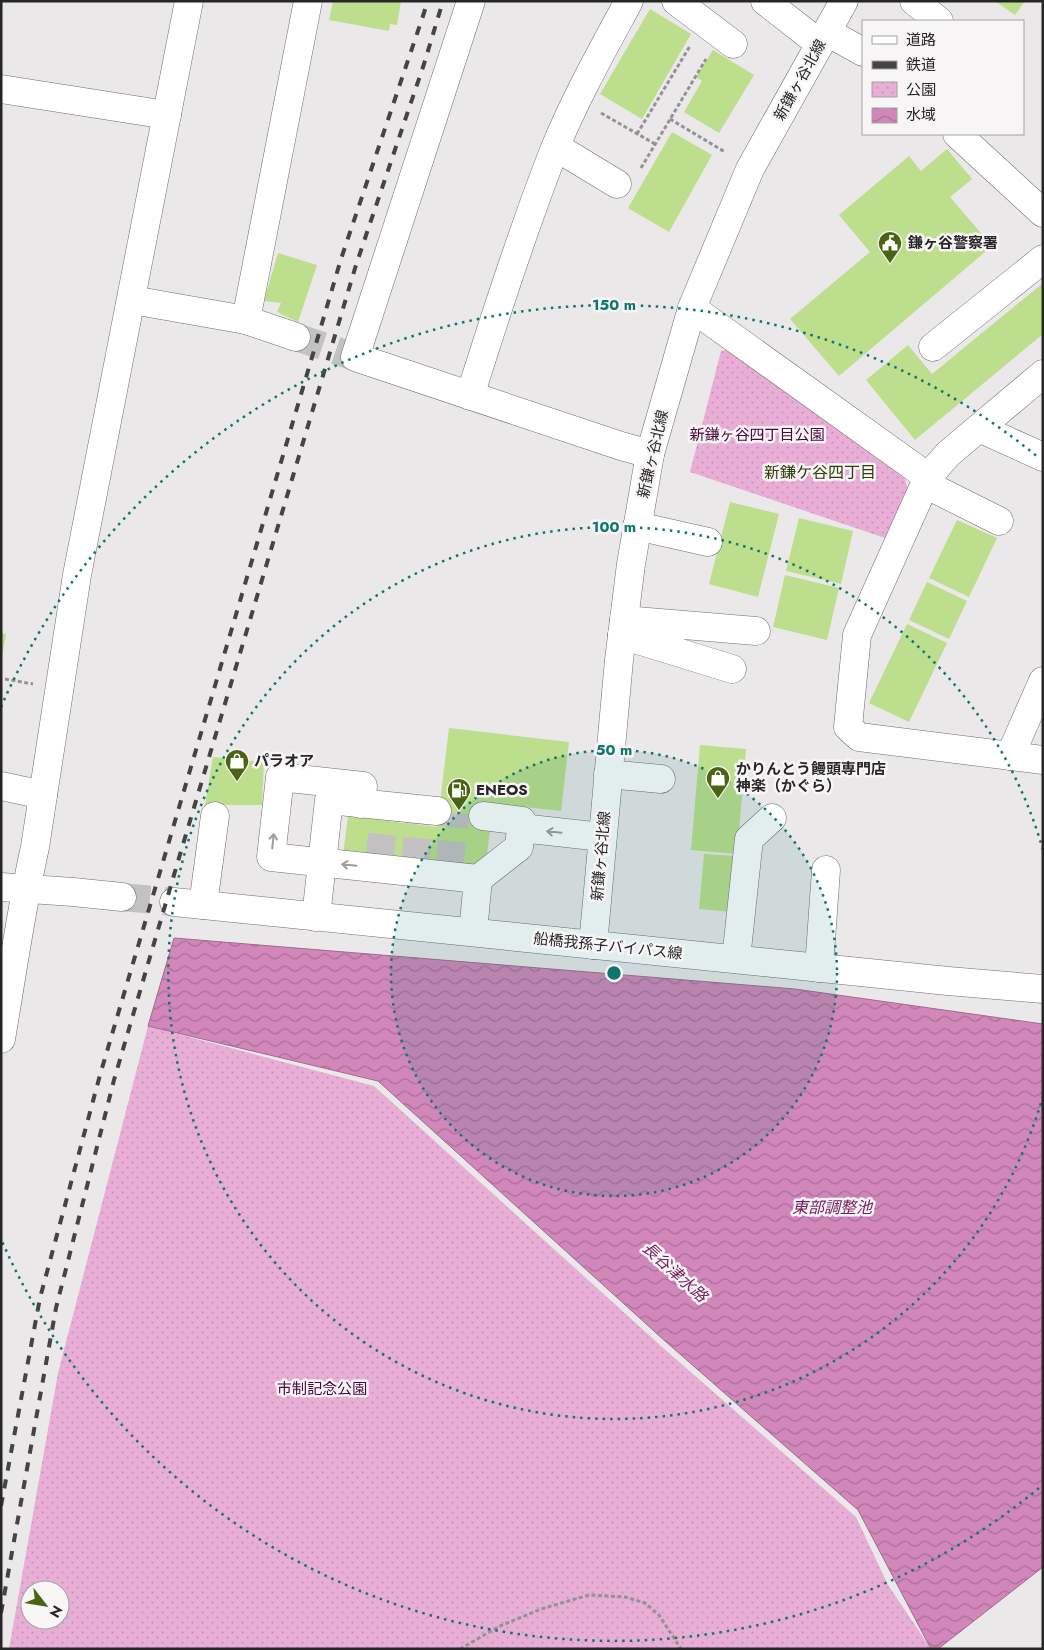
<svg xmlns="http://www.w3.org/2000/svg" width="1044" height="1650" font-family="Jost,'Noto Sans JP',sans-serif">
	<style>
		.park { fill: url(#park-dots); fill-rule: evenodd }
		.water { fill: url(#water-waves); stroke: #9f6a8e }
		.building { fill: #bdde8c }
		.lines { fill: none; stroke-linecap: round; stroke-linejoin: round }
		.minor-tunnel { stroke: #c4c1c3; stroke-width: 28; stroke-dasharray: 28 14; stroke-linecap: butt }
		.minor-casing { stroke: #6f6c6e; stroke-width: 29 }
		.path { stroke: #949293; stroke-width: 3; stroke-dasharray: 4 2.5; stroke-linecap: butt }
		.minor { stroke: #fff; stroke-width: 28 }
		.rail { stroke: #454445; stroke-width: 4; stroke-dasharray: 9 9; stroke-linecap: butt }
		.oneway { stroke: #9e9d9e }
		.ring { fill: none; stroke: #0f766e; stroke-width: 2.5; stroke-dasharray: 2.5 5 }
		.labels { text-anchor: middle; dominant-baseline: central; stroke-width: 5; stroke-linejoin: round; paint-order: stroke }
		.street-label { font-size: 15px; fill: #272627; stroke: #f8f5f7 }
		.poi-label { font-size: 15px; font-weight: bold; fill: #272627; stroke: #f8f5f7; text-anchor: start }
		.park-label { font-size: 15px; fill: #4a063b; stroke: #f8f5f7 }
		.neighbourhood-label { font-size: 16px; fill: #2d3e07; stroke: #f8f5f7 }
		.water-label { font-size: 16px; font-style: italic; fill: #731c5e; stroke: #f8f5f7 }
		.centre { fill: #0f766e; stroke: #f8f5f7; stroke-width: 2.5 }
		.ring-label { font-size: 15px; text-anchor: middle; font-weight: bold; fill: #0f766e; stroke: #f8f5f7; stroke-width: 5; stroke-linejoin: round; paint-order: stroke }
	</style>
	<defs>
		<pattern id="park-dots" width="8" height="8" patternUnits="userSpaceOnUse" patternTransform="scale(1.25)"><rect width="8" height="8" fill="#e9aed5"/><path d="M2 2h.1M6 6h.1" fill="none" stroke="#c896b7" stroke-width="1.8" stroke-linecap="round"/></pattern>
		<pattern id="water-waves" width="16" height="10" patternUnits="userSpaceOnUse" patternTransform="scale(1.25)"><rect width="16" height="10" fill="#d287ba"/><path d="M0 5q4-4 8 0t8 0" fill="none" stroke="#aa6e97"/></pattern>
	</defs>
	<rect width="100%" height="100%" fill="#ebe8ea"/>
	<g class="park">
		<polygon points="732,348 904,476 908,489 885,538 690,472 721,351"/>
		<path d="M148,1026l226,60 287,260 195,171 32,68 43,64h-922l49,-276zM30,1590h30v30h-30z"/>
	</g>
	<polygon class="water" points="174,938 795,989 1043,1024 1043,1567 938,1649 931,1649 858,1510 665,1341 378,1081 148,1026"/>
	<g class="building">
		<polygon points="333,1 401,1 397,25 390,24 389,31 329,20"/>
		<polygon points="995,1 1025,1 1015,15"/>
		<polygon points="650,9 691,34 642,119 600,94"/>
		<polygon points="713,50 754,75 719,133 684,112 702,81 696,77"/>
		<polygon points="672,132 712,155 669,232 628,208"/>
		<polygon points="947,149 972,179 950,197 992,246 839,376 790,319 870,252 839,215 909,156 921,171"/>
		<polygon points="278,253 317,265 298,322 277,312 281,303 264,301"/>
		<polygon points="1043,283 1043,334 915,440 866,380 908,345 932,374"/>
		<polygon points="730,502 779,514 758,597 709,584"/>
		<polygon points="799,518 853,531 841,584 786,571"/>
		<polygon points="957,520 997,538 969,597 929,578"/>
		<polygon points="785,575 839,588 827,640 773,627"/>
		<polygon points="927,582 967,601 949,639 909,620"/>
		<polygon points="907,624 947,643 909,722 869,703"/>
		<polygon points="1,633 6,634 2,657 1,657"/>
		<polygon points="449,728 569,742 561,811 479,802 476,829 490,831 485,871 343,855 348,816 437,827"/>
		<polygon points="700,745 746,749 737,854 691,850"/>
		<polygon points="213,757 264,762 262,805 205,805"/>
		<polygon points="704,854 736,856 732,912 699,909"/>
	</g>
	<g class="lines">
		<g class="minor-tunnel">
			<polyline points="296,337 355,357"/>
			<polyline points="379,862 384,817"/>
			<polyline points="415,866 419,821"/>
			<polyline points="449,869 455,813"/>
			<polyline points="122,897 174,902"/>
		</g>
		<g class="minor-casing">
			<g id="minor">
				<polyline points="471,1 355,357 621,446 650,454"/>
				<polyline points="676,1 733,44"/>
				<polyline points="765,1 820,44"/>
				<polyline points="914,1 939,21"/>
				<polyline points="827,32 863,52"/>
				<polyline points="1,89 167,115"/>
				<polyline points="957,134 1043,213"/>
				<polyline points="556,147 617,184"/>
				<polyline points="132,300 246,320 296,337"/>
				<polyline points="692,308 928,477 857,635 848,727 859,737 1043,760"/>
				<polyline points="246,320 308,1"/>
				<polyline points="933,347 1043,259"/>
				<path d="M470,396c26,-83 53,-167 85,-248 21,-51 48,-99 74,-147"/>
				<polyline points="979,428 1043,457"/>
				<polyline points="928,477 948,454 1043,374"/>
				<polyline points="925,484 999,521"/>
				<polyline points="637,526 708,542"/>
				<polyline points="624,620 756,631"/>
				<polyline points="622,635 732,669"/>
				<polyline points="1010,756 1043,681"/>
				<polyline points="608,774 661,779"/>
				<polyline points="1,786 43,795"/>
				<polyline points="361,804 363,786 280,777 271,857 478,879 519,847 521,828 602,837"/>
				<polyline points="483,816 522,821 521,828"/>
				<polyline points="1,887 73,892 122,897"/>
				<polyline points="174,902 948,981 1043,989"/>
				<polyline points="203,905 215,816"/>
				<polyline points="316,917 329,800 437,811"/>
				<polyline points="473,932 478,879"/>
				<polyline points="593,945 619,660 631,564 650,454 692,308 750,169 844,1"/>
				<polyline points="736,959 749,839 772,818"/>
				<polyline points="819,968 826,870"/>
				<path d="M1,1039c11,-64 20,-129 34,-192l42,-272 112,-574"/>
			</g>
		</g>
		<g class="path">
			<polyline points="601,113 655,144"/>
			<polyline points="670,119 725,152"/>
			<polyline points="637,134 690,46"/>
			<polyline points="641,168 706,59"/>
			<polyline points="5,679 33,684"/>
			<polyline points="460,1649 500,1626 541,1609 589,1595 625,1597 645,1603 659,1615 681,1649"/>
		</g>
		<use href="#minor" class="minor"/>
		<g class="rail">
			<polyline points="1,1506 40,1298 100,1075 341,259 428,1"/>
			<polyline points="1,1613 56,1308 114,1080 181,851 356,265 424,64 443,1"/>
		</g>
	</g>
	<defs><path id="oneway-shaft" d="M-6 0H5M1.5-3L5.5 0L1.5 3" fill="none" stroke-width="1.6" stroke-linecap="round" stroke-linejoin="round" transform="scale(1.25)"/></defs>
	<g class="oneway">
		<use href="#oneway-shaft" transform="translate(554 832) rotate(-174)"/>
		<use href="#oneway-shaft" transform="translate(273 841) rotate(-84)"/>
		<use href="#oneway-shaft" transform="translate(349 865) rotate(-174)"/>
	</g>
	<circle cx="614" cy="973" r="223" fill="#0f766e" fill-opacity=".12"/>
	<g class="ring">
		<circle cx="614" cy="973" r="223"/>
		<path d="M1043 1096A446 446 0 1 1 1043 850"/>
		<path d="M1039 1488A668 668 0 0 1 1 1239M1 707A668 668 0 0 1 1039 458"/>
	</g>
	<defs>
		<g id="civic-pin" transform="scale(1.25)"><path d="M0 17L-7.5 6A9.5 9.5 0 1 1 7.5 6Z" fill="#4b6414" stroke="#f8f5f7"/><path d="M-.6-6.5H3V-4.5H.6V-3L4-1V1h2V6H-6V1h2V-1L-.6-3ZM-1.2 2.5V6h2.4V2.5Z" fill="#fff"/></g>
		<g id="shop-pin" transform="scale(1.25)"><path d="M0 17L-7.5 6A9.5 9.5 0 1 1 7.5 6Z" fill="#4b6414" stroke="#f8f5f7"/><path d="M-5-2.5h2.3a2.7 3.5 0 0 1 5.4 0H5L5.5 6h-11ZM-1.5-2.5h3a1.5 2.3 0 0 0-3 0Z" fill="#fff"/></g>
		<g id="fuel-pin" transform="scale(1.25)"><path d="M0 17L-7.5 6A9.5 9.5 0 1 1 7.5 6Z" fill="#4b6414" stroke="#f8f5f7"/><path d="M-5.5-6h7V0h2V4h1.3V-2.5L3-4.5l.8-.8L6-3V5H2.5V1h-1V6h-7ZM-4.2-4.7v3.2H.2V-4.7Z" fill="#fff"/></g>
	</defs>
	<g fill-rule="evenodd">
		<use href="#civic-pin" x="890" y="243"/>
		<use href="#shop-pin" x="237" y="761"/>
		<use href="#shop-pin" x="718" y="778"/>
		<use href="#fuel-pin" x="459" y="790"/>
	</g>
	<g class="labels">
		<g class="street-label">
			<text transform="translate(800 80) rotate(-61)">新鎌ヶ谷北線</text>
			<text transform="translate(653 454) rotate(-77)">新鎌ヶ谷北線</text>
			<text transform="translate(601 856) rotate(-85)">新鎌ヶ谷北線</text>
			<text transform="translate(608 946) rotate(6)">船橋我孫子バイパス線</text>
		</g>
		<g class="poi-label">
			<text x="908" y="243">鎌ヶ谷警察署</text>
			<text x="254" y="761">パラオア</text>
			<text x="736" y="769">かりんとう饅頭専門店<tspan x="736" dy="17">神楽（かぐら）</tspan></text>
			<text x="476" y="790">ENEOS</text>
		</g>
		<g class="park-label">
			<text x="757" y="435">新鎌ヶ谷四丁目公園</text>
			<text x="322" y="1389">市制記念公園</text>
		</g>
		<g class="neighbourhood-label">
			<text x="820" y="472">新鎌ケ谷四丁目</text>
		</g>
		<g class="water-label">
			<text x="832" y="1207">東部調整池</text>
			<text transform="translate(675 1272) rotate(42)">長谷津水路</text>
		</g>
	</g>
	<circle cx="614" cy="973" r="8" class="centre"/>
	<g class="ring-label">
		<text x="614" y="310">150 m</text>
		<text x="614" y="532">100 m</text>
		<text x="614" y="755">50 m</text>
	</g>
	<rect width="1044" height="1650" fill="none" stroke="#272627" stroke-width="5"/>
	<rect x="862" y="20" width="162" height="115" fill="#f8f5f7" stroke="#a4a2a4"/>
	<rect x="872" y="36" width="25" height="8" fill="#ffffff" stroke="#a4a2a4"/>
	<text x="906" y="45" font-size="15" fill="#272627">道路</text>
	<rect x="872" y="61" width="25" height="8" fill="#454445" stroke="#a4a2a4"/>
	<text x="906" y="70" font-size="15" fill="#272627">鉄道</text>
	<rect x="872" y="82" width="25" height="15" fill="url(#park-dots)" stroke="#a4a2a4"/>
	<text x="906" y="95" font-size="15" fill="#272627">公園</text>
	<rect x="872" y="108" width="25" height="15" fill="url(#water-waves)" stroke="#a4a2a4"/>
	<text x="906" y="120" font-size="15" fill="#272627">水域</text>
	<g transform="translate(45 1605) rotate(121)"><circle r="24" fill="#f8f5f7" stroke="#a4a2a4"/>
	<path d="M0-4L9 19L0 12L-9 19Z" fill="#4b6414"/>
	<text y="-8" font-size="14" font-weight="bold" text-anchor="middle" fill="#272627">N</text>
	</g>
</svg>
